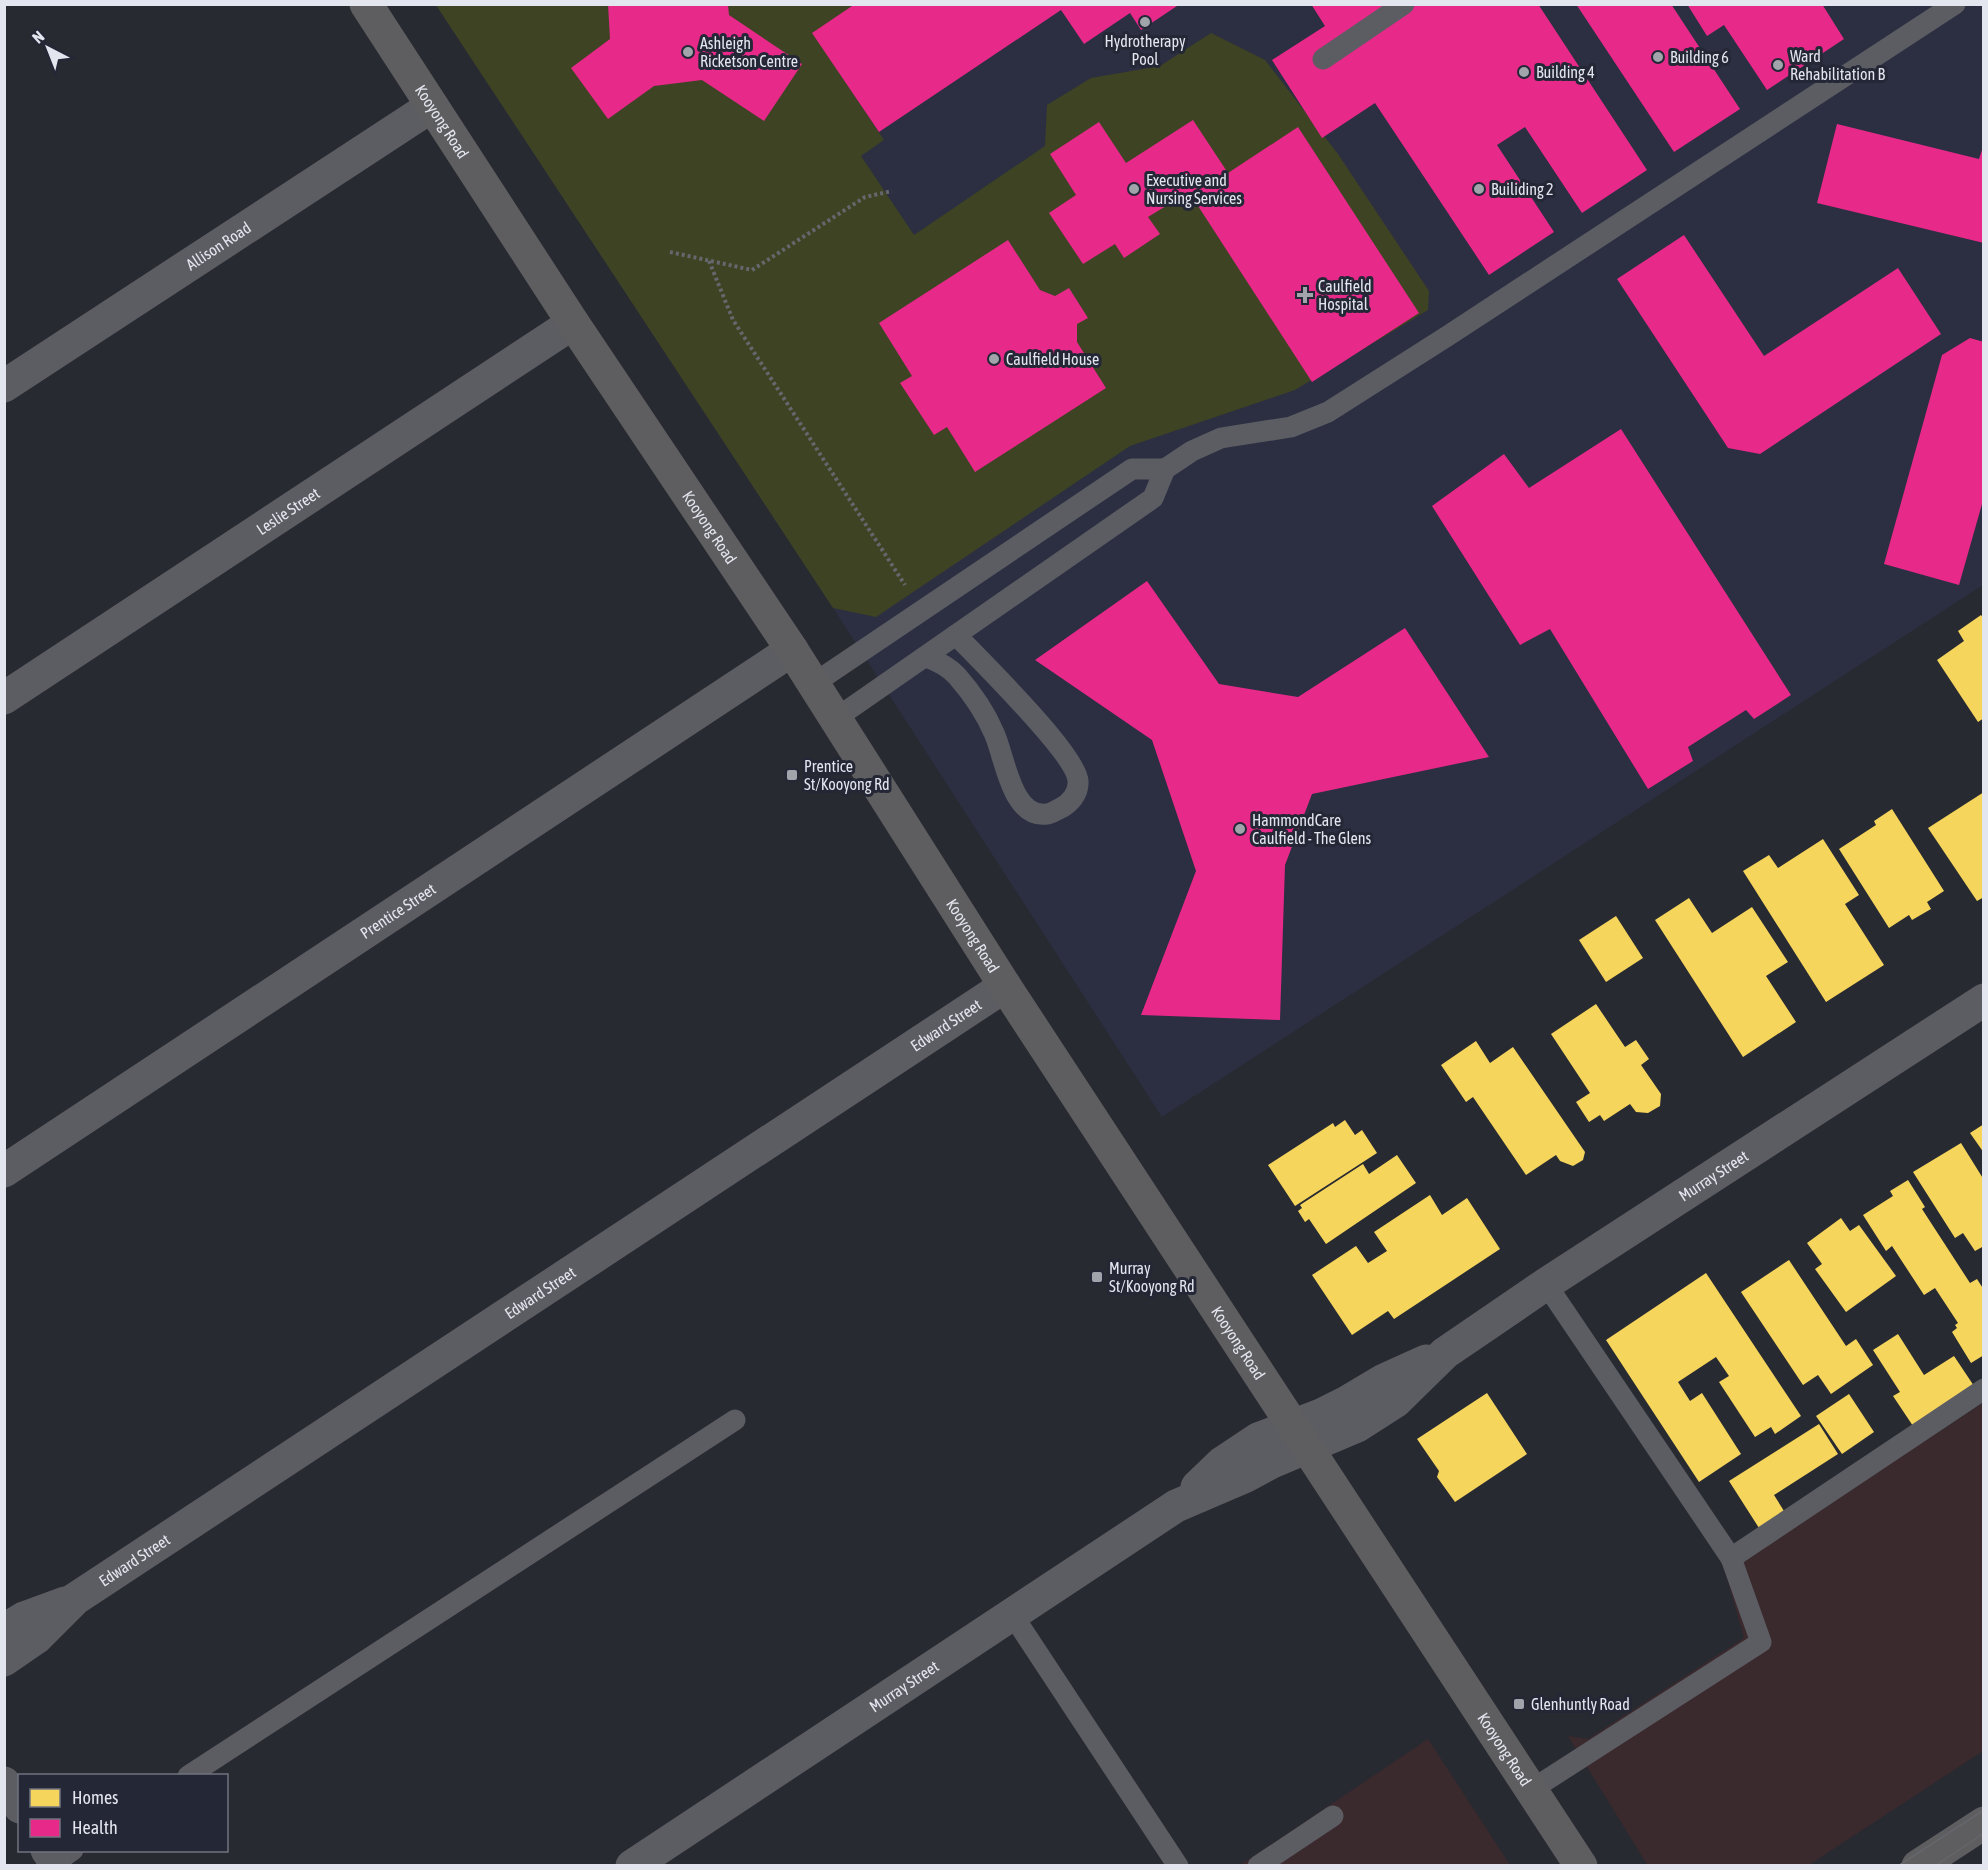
<svg xmlns="http://www.w3.org/2000/svg" width="1988" height="1870" font-family="'Asap Condensed',sans-serif">
	<style>
		.commercial { fill: #3a292d }
		.built { fill: #2b2f41 }
		.green { fill: #3e4323 }
		.homes { fill: #f6d55c }
		.health { fill: #e7298a }
		.lines { fill: none; stroke-linecap: round; stroke-linejoin: round }
		.path { stroke: #66676c; stroke-width: 4; stroke-dasharray: 3 3; stroke-linecap: butt }
		.lane { stroke: #5c5d63; stroke-width: 21 }
		.street { stroke: #5c5d63; stroke-width: 33 }
		.secondary { stroke: #5e5e61; stroke-width: 33 }
		.tram { stroke: #65666b; stroke-width: 1.5 }
		.poi-dot { fill: #a2a4ac; stroke: #242735; stroke-width: 2 }
		.labels { text-anchor: middle; dominant-baseline: central; stroke-width: 6; stroke-linejoin: round; paint-order: stroke }
		.poi-label { font-size: 16px; fill: #e4e6ef; stroke: #242735; text-anchor: start }
		.street-label { font-size: 16px; fill: #e4e6ef; stroke: #242735 }
	</style>
	<rect width="100%" height="100%" fill="#282a31"/>
	<g class="commercial">
		<polygon points="1983,1403 1983,1751 1809,1865 1648,1866 1568,1736 1588,1739 1744,1638 1725,1571"/>
		<polygon points="1428,1739 1510,1865 1239,1866"/>
	</g>
	<polygon class="built" points="436,5 1983,5 1983,585 1162,1117 833,608"/>
	<polygon class="green" points="436,5 855,5 813,33 884,140 861,156 914,235 1045,146 1047,105 1091,78 1160,66 1211,33 1265,60 1338,154 1429,291 1428,310 1295,390 1130,446 876,617 833,608"/>
	<g class="homes">
		<polygon points="1981,615 1984,619 1984,718 1978,722 1937,660 1964,641 1958,631"/>
		<polygon points="1984,792 1984,897 1977,901 1928,828"/>
		<polygon points="1892,809 1944,891 1927,902 1931,909 1912,920 1909,915 1889,928 1839,849 1876,825 1874,821"/>
		<polygon points="1823,839 1859,895 1845,904 1884,965 1826,1002 1743,871 1769,855 1778,868"/>
		<polygon points="1689,898 1712,933 1752,907 1788,962 1766,976 1796,1022 1743,1057 1655,920"/>
		<polygon points="1616,916 1643,958 1606,982 1579,940"/>
		<polygon points="1596,1004 1625,1047 1636,1040 1649,1059 1641,1065 1661,1094 1660,1106 1648,1113 1636,1112 1630,1104 1604,1121 1600,1115 1589,1122 1576,1102 1590,1093 1551,1034"/>
		<polygon points="1476,1041 1490,1063 1513,1047 1585,1152 1583,1160 1573,1166 1560,1161 1556,1155 1526,1175 1473,1097 1466,1102 1441,1065"/>
		<polygon points="1345,1120 1355,1135 1362,1130 1377,1153 1295,1206 1268,1165 1333,1123 1335,1127"/>
		<polygon points="1984,1124 1984,1153 1970,1133"/>
		<polygon points="1961,1143 1984,1180 1984,1246 1975,1251 1963,1233 1955,1238 1913,1172"/>
		<polygon points="1397,1155 1416,1183 1326,1244 1309,1219 1305,1222 1298,1211 1302,1208 1300,1205 1363,1164 1369,1174"/>
		<polygon points="1908,1180 1925,1207 1922,1209 1970,1283 1977,1279 1984,1290 1984,1355 1971,1363 1952,1332 1957,1328 1955,1325 1958,1323 1935,1288 1924,1295 1892,1246 1886,1251 1863,1215 1893,1196 1890,1191"/>
		<polygon points="1430,1195 1442,1215 1467,1198 1500,1249 1394,1319 1388,1311 1352,1335 1312,1275 1356,1246 1368,1263 1387,1251 1374,1232"/>
		<polygon points="1841,1218 1850,1231 1859,1225 1896,1276 1846,1312 1815,1269 1822,1264 1807,1243"/>
		<polygon points="1789,1260 1846,1346 1856,1339 1873,1365 1831,1394 1818,1375 1803,1385 1741,1292"/>
		<polygon points="1706,1273 1801,1416 1775,1434 1771,1427 1755,1437 1719,1382 1729,1376 1716,1357 1678,1382 1690,1401 1702,1393 1741,1454 1699,1482 1606,1340"/>
		<polygon points="1898,1334 1924,1375 1954,1356 1974,1386 1913,1426 1893,1396 1900,1392 1873,1350"/>
		<polygon points="1487,1393 1527,1454 1455,1502 1437,1477 1439,1471 1417,1439"/>
		<polygon points="1849,1394 1874,1432 1842,1454 1816,1416"/>
		<polygon points="1819,1424 1838,1454 1774,1495 1784,1511 1759,1528 1729,1481"/>
	</g>
	<g class="health">
		<polygon points="608,4 728,4 729,15 802,64 764,121 702,80 654,86 608,119 571,68 610,39"/>
		<polygon points="855,4 1180,4 1141,30 1130,13 1084,44 1061,10 879,132 812,33"/>
		<polygon points="1311,4 1538,4 1647,170 1582,213 1525,127 1497,145 1554,232 1489,275 1375,103 1322,138 1272,60 1325,26"/>
		<polygon points="1576,4 1671,4 1740,109 1674,152"/>
		<polygon points="1687,4 1822,4 1844,39 1767,90 1724,25 1707,36"/>
		<polygon points="1193,120 1228,173 1298,127 1419,313 1312,382 1189,192 1148,217 1160,234 1124,258 1115,244 1083,264 1049,213 1076,195 1050,154 1099,122 1126,163"/>
		<polygon points="1837,124 1979,159 1984,144 1984,243 1817,203"/>
		<polygon points="1684,235 1764,356 1898,268 1941,334 1760,454 1728,448 1617,279"/>
		<polygon points="1008,240 1040,290 1055,296 1069,288 1088,318 1077,324 1077,342 1106,388 975,472 947,427 934,435 900,383 912,376 879,323"/>
		<polygon points="1970,338 1984,342 1984,497 1959,585 1884,564 1942,355"/>
		<polygon points="1621,429 1791,695 1754,719 1746,710 1688,747 1693,761 1648,789 1550,629 1520,645 1432,506 1504,454 1529,488"/>
		<polygon points="1147,581 1219,684 1298,697 1405,628 1489,757 1312,794 1285,865 1280,1020 1141,1015 1196,871 1152,740 1035,660"/>
	</g>
	<g class="lines">
		<g class="path">
			<polyline points="670,252 752,270 865,197 892,191"/>
			<polyline points="709,261 733,320 905,585"/>
		</g>
		<g class="lane">
			<polyline points="1323,59 1404,4"/>
			<polyline points="1165,469 1192,451 1221,438 1291,427 1328,412 1446,337 1955,4"/>
			<path d="M926,657c11,4 23,10 31,19 14,16 29,38 37,57 11,23 17,86 53,81 4,0 9,-4 12,-5 11,-5 20,-16 19,-28 -1,-26 -99,-122 -122,-146"/>
			<polyline points="813,684 1132,469 1165,469 1153,498 835,719"/>
			<polyline points="1546,1284 1731,1558 1984,1389"/>
			<polyline points="1012,1614 1178,1866"/>
			<polyline points="188,1776 735,1420"/>
			<polyline points="1531,1790 1761,1642 1731,1558"/>
			<polyline points="50,1866 73,1850"/>
			<polyline points="1258,1866 1333,1816"/>
		</g>
		<g class="street">
			<path id="s1" d="M4,386l428,-280"/>
			<path id="s2" d="M4,698l569,-375"/>
			<path id="s3" d="M4,1171l788,-521"/>
			<polyline points="1197,1487 1222,1463 1258,1439 1321,1415 1347,1402 1384,1380 1426,1361"/>
			<polyline points="4,1630 24,1618 65,1603"/>
			<path id="s4" d="M4,1660l32,-22 39,-39 930,-613"/>
			<polyline points="4,1783 20,1807"/>
			<polyline points="47,1850 55,1862"/>
			<path id="s5" d="M632,1866l544,-360 70,-30 26,-14 85,-36 39,-25 49,-48 101,-69 438,-284"/>
		</g>
		<g class="secondary">
			<path id="s6" d="M366,4l207,319 219,327 213,336 576,880"/>
			<polyline points="1918,1866 1984,1823"/>
		</g>
		<g class="tram">
			<polyline points="1898,1866 1984,1810"/>
			<polyline points="1935,1866 1984,1833"/>
		</g>
	</g>
	<g class="poi-dot">
		<circle cx="1145" cy="22" r="6"/>
		<circle cx="688" cy="52" r="6"/>
		<circle cx="1658" cy="57" r="6"/>
		<circle cx="1778" cy="65" r="6"/>
		<circle cx="1524" cy="72" r="6"/>
		<circle cx="1134" cy="189" r="6"/>
		<circle cx="1479" cy="189" r="6"/>
		<path d="M1302 286h6v6h6v6h-6v6h-6v-6h-6v-6h6z"/>
		<circle cx="994" cy="359" r="6"/>
		<rect x="786" y="769" width="12" height="12" rx="3"/>
		<circle cx="1240" cy="829" r="6"/>
		<rect x="1091" y="1271" width="12" height="12" rx="3"/>
		<rect x="1513" y="1698" width="12" height="12" rx="3"/>
	</g>
	<g class="labels">
		<g class="poi-label">
			<text x="1145" y="41" text-anchor="middle">Hydrotherapy<tspan x="1145" dy="18">Pool</tspan></text>
			<text x="700" y="43">Ashleigh<tspan x="700" dy="18">Ricketson Centre</tspan></text>
			<text x="1790" y="56">Ward<tspan x="1790" dy="18">Rehabilitation B</tspan></text>
			<text x="1670" y="57">Building 6</text>
			<text x="1536" y="72">Building 4</text>
			<text x="1146" y="180">Executive and<tspan x="1146" dy="18">Nursing Services</tspan></text>
			<text x="1491" y="189">Builiding 2</text>
			<text x="1318" y="286">Caulfield<tspan x="1318" dy="18">Hospital</tspan></text>
			<text x="1006" y="359">Caulfield House</text>
			<text x="804" y="766">Prentice<tspan x="804" dy="18">St/Kooyong Rd</tspan></text>
			<text x="1252" y="820">HammondCare<tspan x="1252" dy="18">Caulfield - The Glens</tspan></text>
			<text x="1109" y="1268">Murray<tspan x="1109" dy="18">St/Kooyong Rd</tspan></text>
			<text x="1531" y="1704">Glenhuntly Road</text>
		</g>
		<g class="street-label">
			<text stroke="none"><textPath href="#s6" startOffset="140">Kooyong Road</textPath></text>
			<text stroke="none"><textPath href="#s1" startOffset="256">Allison Road</textPath></text>
			<text stroke="none"><textPath href="#s2" startOffset="340">Leslie Street</textPath></text>
			<text stroke="none"><textPath href="#s6" startOffset="626">Kooyong Road</textPath></text>
			<text stroke="none"><textPath href="#s3" startOffset="472">Prentice Street</textPath></text>
			<text stroke="none"><textPath href="#s6" startOffset="1112">Kooyong Road</textPath></text>
			<text stroke="none"><textPath href="#s4" startOffset="1137">Edward Street</textPath></text>
			<text stroke="none"><textPath href="#s5" startOffset="1287">Murray Street</textPath></text>
			<text stroke="none"><textPath href="#s4" startOffset="651">Edward Street</textPath></text>
			<text stroke="none"><textPath href="#s6" startOffset="1598">Kooyong Road</textPath></text>
			<text stroke="none"><textPath href="#s4" startOffset="165">Edward Street</textPath></text>
			<text stroke="none"><textPath href="#s5" startOffset="326">Murray Street</textPath></text>
			<text stroke="none"><textPath href="#s6" startOffset="2084">Kooyong Road</textPath></text>
		</g>
	</g>
	<rect width="1988" height="1870" fill="none" stroke="#e4e6ef" stroke-width="12"/>
	<rect x="18" y="1774" width="210" height="78" fill="#242735" stroke="#71737f" stroke-width="1.5"/>
	<rect x="30" y="1789" width="30" height="18" fill="#f6d55c" stroke="#71737f" stroke-width="1.5"/>
	<text x="72" y="1804" font-size="18" fill="#e4e6ef">Homes</text>
	<rect x="30" y="1819" width="30" height="18" fill="#e7298a" stroke="#71737f" stroke-width="1.5"/>
	<text x="72" y="1834" font-size="18" fill="#e4e6ef">Health</text>
	<g transform="translate(48 48) rotate(318)" stroke="#242735" stroke-width="4.5" paint-order="stroke">
	<path d="M0-4.5L10 22L0 15L-10 22Z" fill="#e4e6ef"/>
	<text y="-9" font-size="16" font-weight="bold" text-anchor="middle" fill="#e4e6ef">N</text>
	</g>
</svg>
